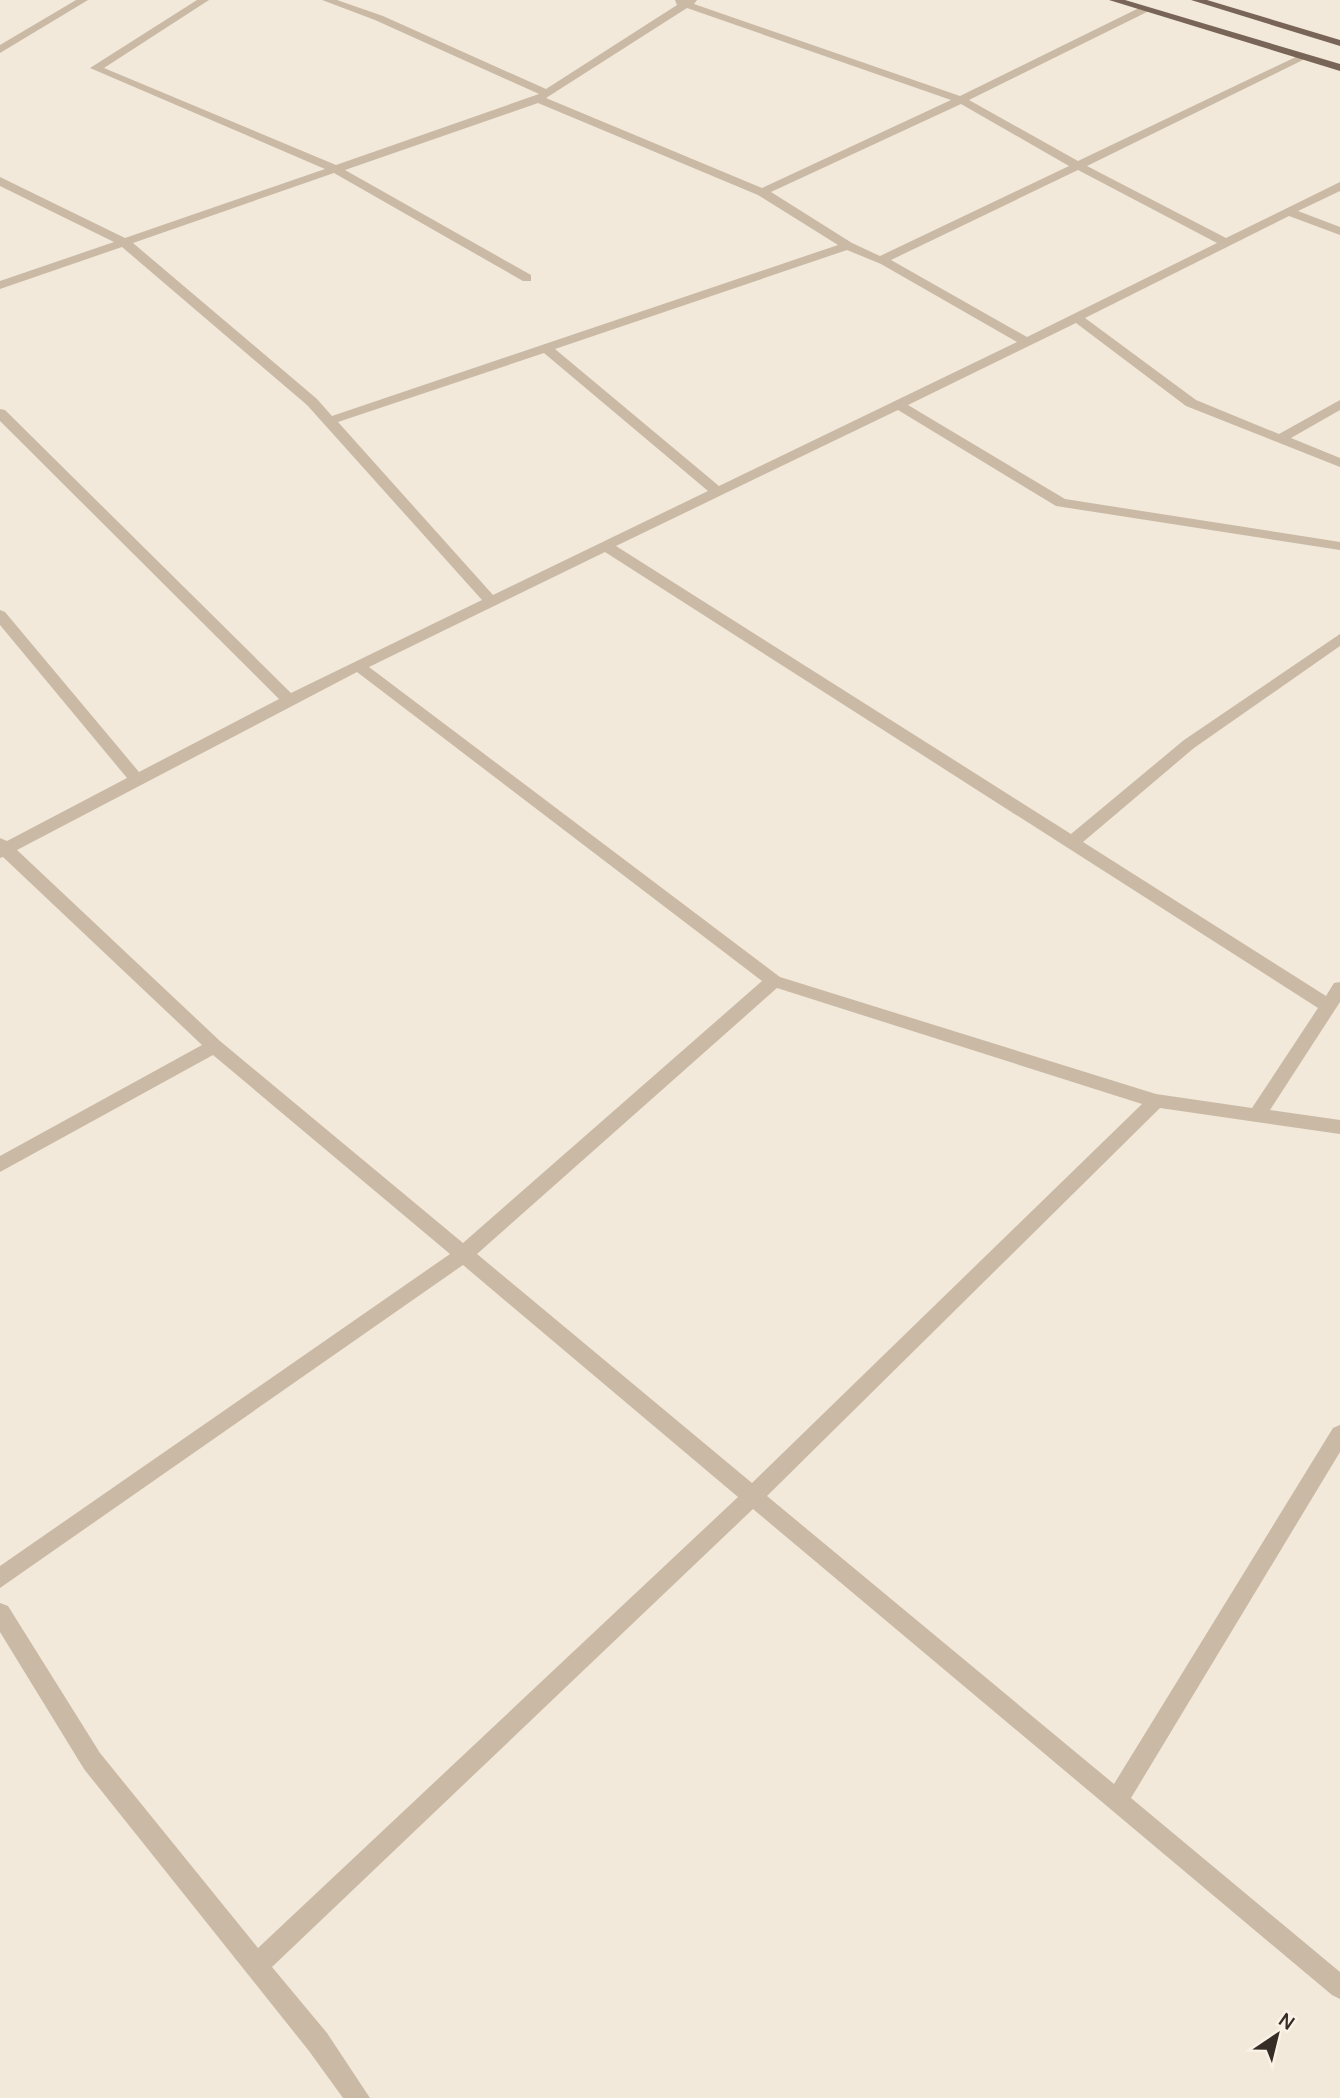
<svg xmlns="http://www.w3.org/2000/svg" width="1340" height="2098" font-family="Manrope,sans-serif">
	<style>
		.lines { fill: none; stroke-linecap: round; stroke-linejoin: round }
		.street { fill: #cabaa5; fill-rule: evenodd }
		.primary { fill: #786557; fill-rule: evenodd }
	</style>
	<rect width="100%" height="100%" fill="#f2e9da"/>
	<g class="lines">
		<g class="street">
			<polygon points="76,0 88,0 0,53 0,45"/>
			<path d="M197,0h12l-105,68 232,97 203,-71 -164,-74 -53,-20h15l46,16 163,73 131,-84 -2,-5h22l-3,4 266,92 181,-89h8v4l-180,89 109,61 222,-106 9,2 -222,109 139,72 114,-56v9l-42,20 42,16v8l-51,-19 -204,102 111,82 83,34 61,-34v10l-49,28 49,20v9l-154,-61 -110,-83 -168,82 157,94 275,43v8l-284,-44 -158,-96 -282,136 455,288 113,-94 156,-106v12l-146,102 -111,94 243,154 8,-13 6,-1v20l-70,108 70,10v14l-180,-26 -393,388 347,288 219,-356 7,-3v27l-209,346 209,174v27l-8,-4 -579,-486 -481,458 55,66 43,65h-27l-34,-47 -225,-282 -84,-137v-29l8,3 92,147 158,195 480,-451 -275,-232 -463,323v-22l450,-312 -237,-199 -213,117v-16l202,-111 -199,-188 -3,1v-20l7,3 120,-63 -127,-153v-15l5,2 134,160 140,-73 -279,-278v-12l5,1 286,283 191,-93 -175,-195 -185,-158 -122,42v-8l114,-39 -114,-56v-9l125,61 200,-69 -235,-101zM687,8l264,92 -189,88 -216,-90zM538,103l220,92 80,50 -506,171 -15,-17 -184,-156 201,-70 189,108h8v-6l-186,-105zM961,104l108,62 -189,90 -28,-13 -81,-51zM1078,170l139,73 -190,94 -136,-77zM847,250l34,14 136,78 -298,144 -164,-137zM544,353l164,138 -215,104 -155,-173zM605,552l713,456 -66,100 -96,-14 -376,-117 -411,-310zM357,672l405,309 -299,262 -243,-202 -203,-191zM777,988l365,116 -390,379 -275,-229z"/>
		</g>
		<g class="primary">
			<polygon points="1109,0 1125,0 1340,64 1340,71"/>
			<polygon points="1191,0 1207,0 1340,40 1340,46"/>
		</g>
	</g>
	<g transform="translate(1277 2035) rotate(35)" stroke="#faf2e6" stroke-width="5" paint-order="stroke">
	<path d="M0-5L12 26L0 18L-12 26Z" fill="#362d27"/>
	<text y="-10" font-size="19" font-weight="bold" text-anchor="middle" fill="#362d27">N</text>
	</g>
</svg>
